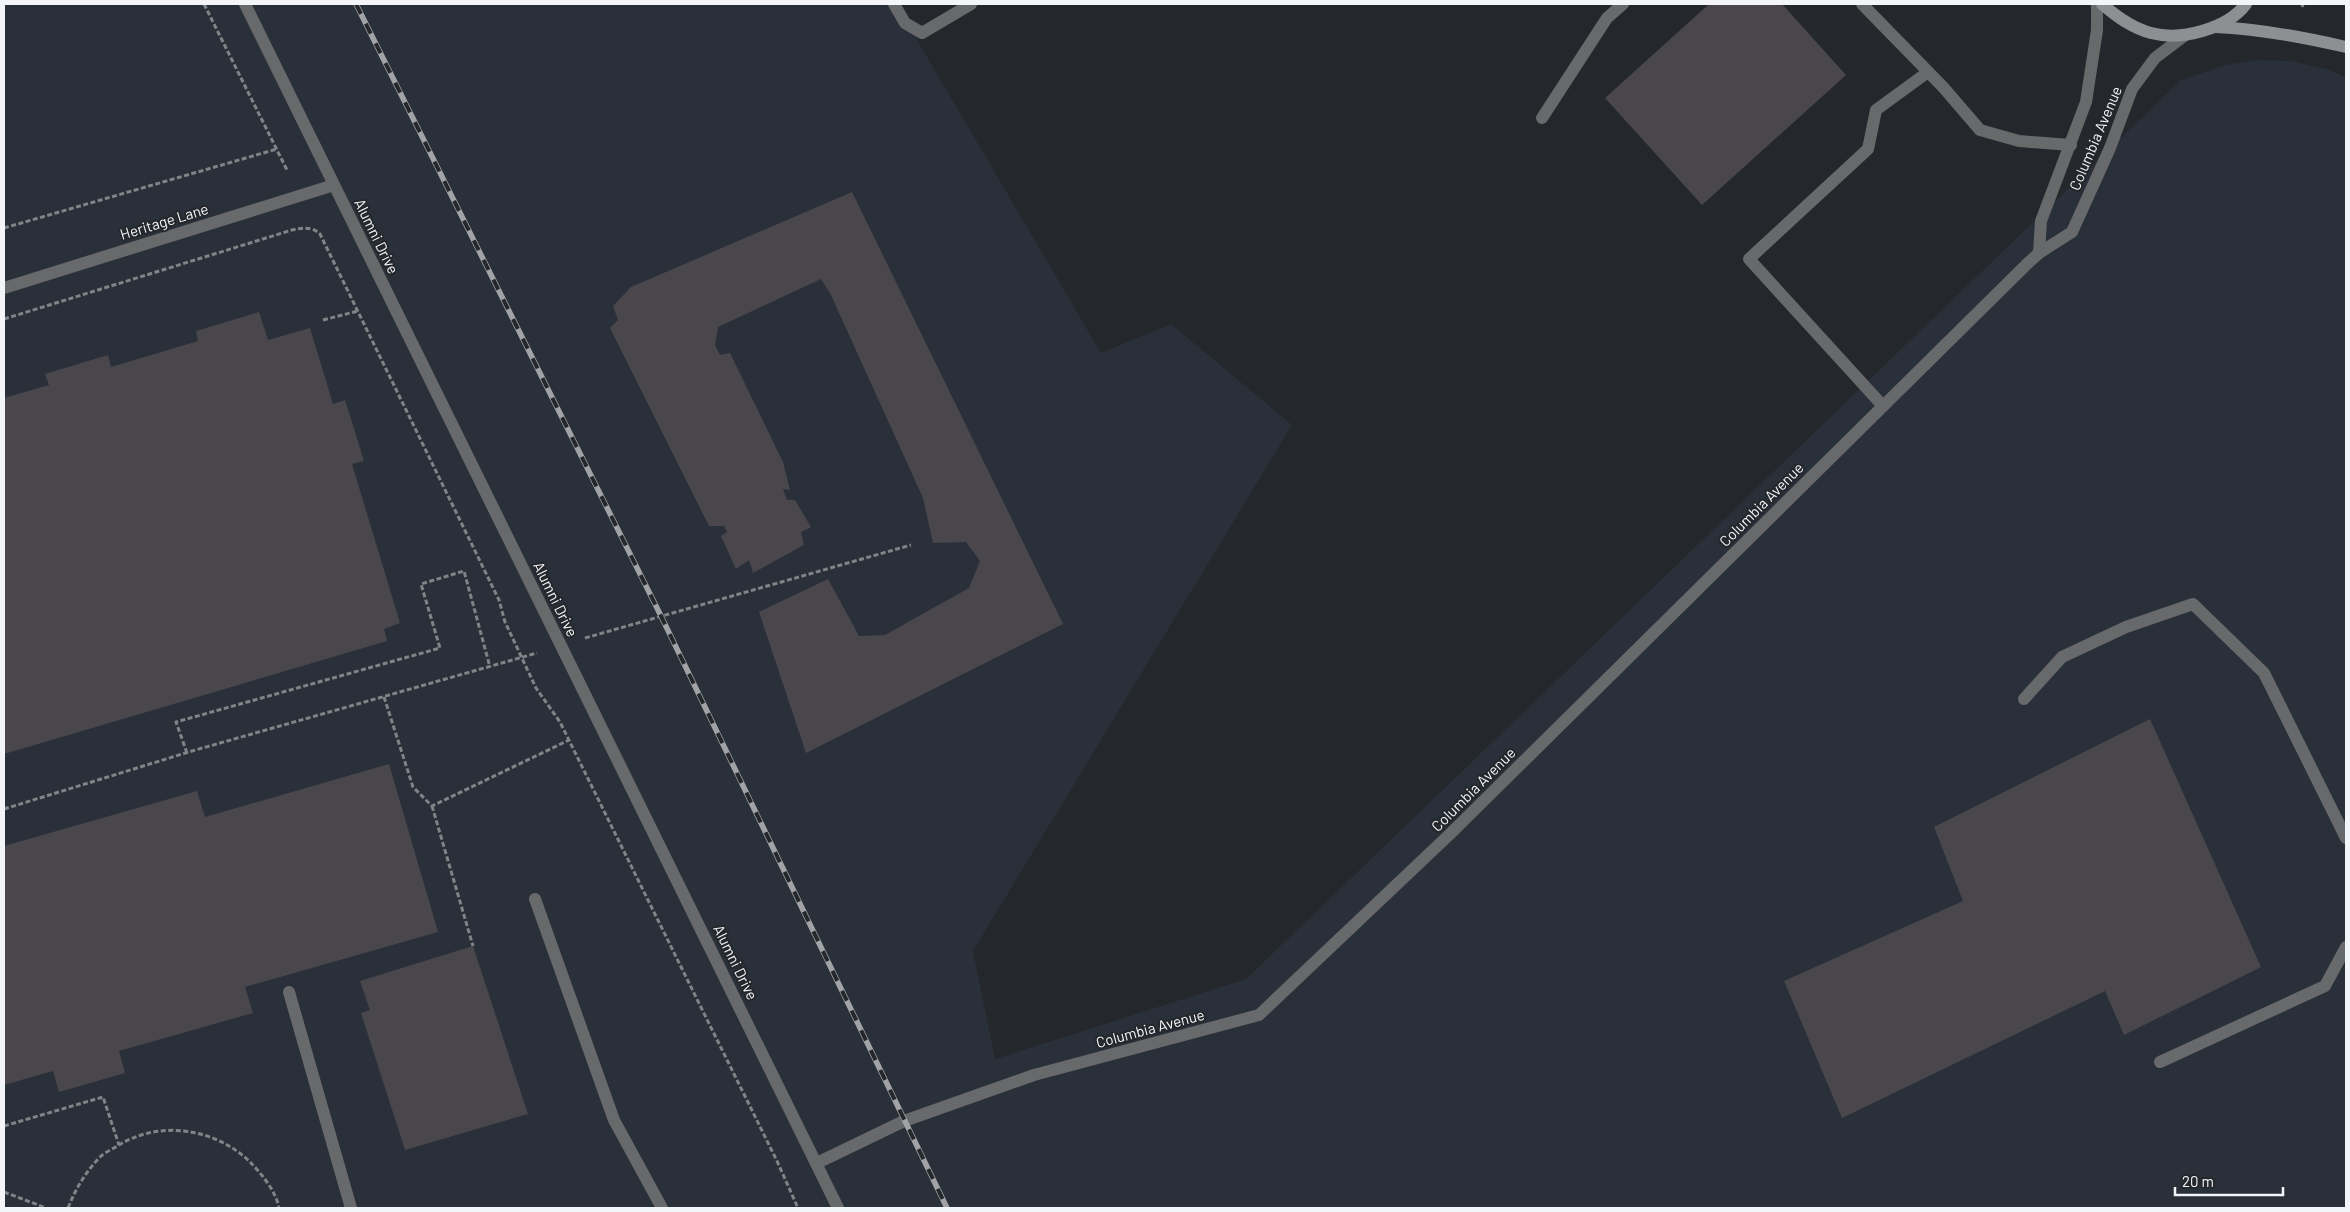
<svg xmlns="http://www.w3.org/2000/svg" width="2350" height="1212" font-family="Barlow,sans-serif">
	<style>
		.built { fill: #2a3039 }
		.building { fill: #49474c }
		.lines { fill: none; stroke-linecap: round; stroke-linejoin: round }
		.path { stroke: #818487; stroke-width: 3; stroke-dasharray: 5 2.5; stroke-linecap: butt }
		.lane { stroke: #68696b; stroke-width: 12 }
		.street { stroke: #68696b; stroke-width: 12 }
		.secondary { stroke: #8d8f92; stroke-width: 12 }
		.rail-casing { stroke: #a1a3a7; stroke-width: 5.5 }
		.rail { stroke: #24272b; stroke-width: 4; stroke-dasharray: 11; stroke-linecap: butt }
		.labels { text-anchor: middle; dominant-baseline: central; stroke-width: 4; stroke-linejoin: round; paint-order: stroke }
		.street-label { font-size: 15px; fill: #f3f5f8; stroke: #24272b }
	</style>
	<rect width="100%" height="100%" fill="#24272b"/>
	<polygon class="built" points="4,4 896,4 1101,353 1171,324 1292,425 973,951 995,1059 1246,979 2181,80 2225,65 2257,60 2292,61 2326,69 2346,77 2346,1208 4,1208"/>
	<g class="building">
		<polygon points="1709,4 1782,4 1846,75 1702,205 1605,98"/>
		<polygon points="852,192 1063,624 806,753 759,612 828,579 859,636 885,635 969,588 980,561 966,542 933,543 923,498 830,293 821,279 718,327 715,345 720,355 730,353 783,462 790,490 783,489 787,500 795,500 811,527 801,532 804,545 753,573 749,560 736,569 721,536 727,532 724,526 709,526 610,328 618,320 613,306 631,287"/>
		<polygon points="259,312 268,340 310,328 333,404 345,400 364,461 352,464 400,623 384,629 387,641 4,754 4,398 49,385 45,374 108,355 111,367 198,341 196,331"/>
		<polygon points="2150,719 2261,967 2124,1035 2105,991 1842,1118 1784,981 1963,901 1934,827"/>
		<polygon points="389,764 438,932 245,987 253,1013 119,1051 125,1073 59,1092 53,1071 4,1085 4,846 197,791 205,817"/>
		<polygon points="473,946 528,1114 405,1150 361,1013 370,1010 360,981"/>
	</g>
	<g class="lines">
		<g class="path">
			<polyline points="204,4 287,170"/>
			<polyline points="2302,7 2303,4"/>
			<polyline points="4,228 277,149"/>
			<path d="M4,319l288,-89c10,-2 20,-4 28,4l179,366 6,22 31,66 24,34 217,439 21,47"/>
			<polyline points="323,320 358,311"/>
			<polyline points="585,638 911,545"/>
			<polyline points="384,697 413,787 432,806 569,740"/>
			<polyline points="187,753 176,722 440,648 421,584 464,571 490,667"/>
			<polyline points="432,806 473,946"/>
			<polyline points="4,809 192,751 537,653"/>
			<polyline points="4,1126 103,1097 119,1145"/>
			<polyline points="4,1192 46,1208"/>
			<path d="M68,1208c8,-20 17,-35 32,-51 5,-5 13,-8 19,-12 41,-25 95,-17 130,16 12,12 27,30 30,47"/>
		</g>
		<g class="lane">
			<polyline points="245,4 838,1208"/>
			<polyline points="1862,4 1943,87 1980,130 2019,141 2071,145"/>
			<polyline points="1542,118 1607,18 1623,4"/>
			<polyline points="4,288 334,185"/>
			<polyline points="1883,406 1749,259 1868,149 1876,110 1928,72"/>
			<polyline points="2024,699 2062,657 2126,627 2193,604 2264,673 2346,838"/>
			<polyline points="535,899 614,1120 662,1208"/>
			<polyline points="289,992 351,1208"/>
			<polyline points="2160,1062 2325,986 2346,947"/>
		</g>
		<g class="street">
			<polyline points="894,4 905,23 922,33 971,4"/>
			<polyline points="2039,253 2041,221 2086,102 2097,30 2097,4"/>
			<polyline points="817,1163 904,1121 1034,1075 1259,1015 1450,834 2027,264 2039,253 2072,232 2110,148 2132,89 2155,58 2184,36"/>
		</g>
		<g class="secondary">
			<path d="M2102,4c15,13 30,24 49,29 30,8 76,-4 95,-29"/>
			<path d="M2215,27c45,2 88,10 131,20"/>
		</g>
		<g class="rail-casing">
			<polyline id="rail" points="356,4 661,616 947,1208"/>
		</g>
		<use href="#rail" class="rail"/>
	</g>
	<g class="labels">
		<g class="street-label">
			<text transform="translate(2095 138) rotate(-67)">Columbia Avenue</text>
			<text transform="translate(164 221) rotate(-17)">Heritage Lane</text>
			<text transform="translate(377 236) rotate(64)">Alumni Drive</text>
			<text transform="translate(1761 504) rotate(-45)">Columbia Avenue</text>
			<text transform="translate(556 599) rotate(64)">Alumni Drive</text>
			<text transform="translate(1473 789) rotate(-45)">Columbia Avenue</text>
			<text transform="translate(736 962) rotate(64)">Alumni Drive</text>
			<text transform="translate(1150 1028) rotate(-15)">Columbia Avenue</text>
		</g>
	</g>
	<rect width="2350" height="1212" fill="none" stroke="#f3f5f8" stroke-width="10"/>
	<path d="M2175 1187v8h108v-8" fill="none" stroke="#f3f5f8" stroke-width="2.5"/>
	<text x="2182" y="1187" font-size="15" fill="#f3f5f8" stroke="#24272b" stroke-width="4" paint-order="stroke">20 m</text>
</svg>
